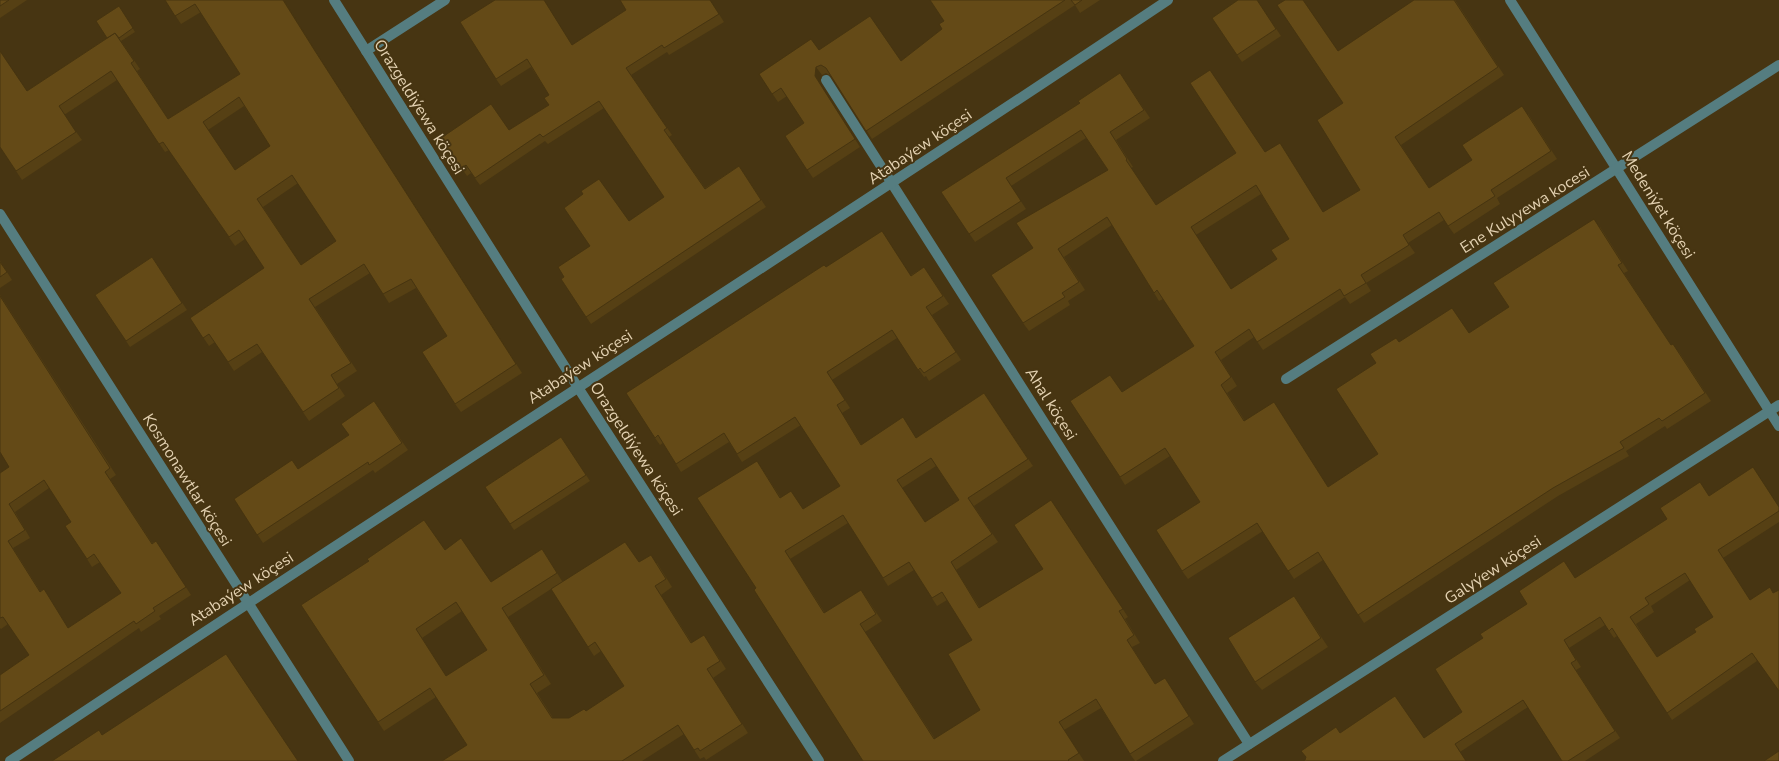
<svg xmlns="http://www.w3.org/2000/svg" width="1779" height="761" font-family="'Nunito Sans',sans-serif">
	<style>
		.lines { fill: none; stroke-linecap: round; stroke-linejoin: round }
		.street { stroke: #557d80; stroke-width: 10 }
		.wall { fill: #564014; fill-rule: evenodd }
		.shaded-wall { fill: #463410 }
		.building { fill: #644a17; stroke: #463410; fill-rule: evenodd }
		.labels { text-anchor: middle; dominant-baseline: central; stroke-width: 4; stroke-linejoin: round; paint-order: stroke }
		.street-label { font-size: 16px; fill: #e3d1b1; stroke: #473512 }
	</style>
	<rect width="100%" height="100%" fill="#473512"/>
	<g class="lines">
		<g class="street">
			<polyline points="334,0 577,386 819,761"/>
			<polyline points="1510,0 1779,426"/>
			<polyline points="366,51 445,0"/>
			<polyline points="826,80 1249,744"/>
			<polyline points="0,214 349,761"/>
			<polyline points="1286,379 1779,65"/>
			<path d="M10,761c384,-257 774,-504 1158,-761"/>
			<polyline points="1223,761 1779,405"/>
		</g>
	</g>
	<g class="wall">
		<polygon points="0,0 27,0 0,18"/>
		<path d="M165,0h119l37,60 201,313 -61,39 -6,-8 -8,-68 -31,-48 -27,15 -19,-30 -55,34 42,64 -20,13 8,12 -36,25 -47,-69 -28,19 -19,-29 -6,4 -19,-28 74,-50 -19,-29 -10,7 -66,-96 -4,2 -48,-72 -53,35 18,25 -60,40 -22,-33 27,-56 80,-53 12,-32 16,26 -14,9 19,28 -3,2 31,48 72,-45 -39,-62 -20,12zM244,106l26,40 -35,24 -27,-40zM298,183l38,58 -35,24 -38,-58z"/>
		<polygon points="495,0 572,45 626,10 620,0 710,0 724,22 669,55 667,52 631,75 672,135 669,137 705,188 739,166 766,207 591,324 561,279 629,221 664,197 604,108 548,144 545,141 480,185 471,173 467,176 441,138 509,130 549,105 549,95 531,67 501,86 496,79"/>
		<polygon points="930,0 1100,0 1080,13 1075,5 872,139 831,76 826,73 822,75 820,84 860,147 813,178 785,136 804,123 787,96 778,102 759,74 819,50 901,61 942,29 944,21"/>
		<polygon points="1257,0 1281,36 1242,62 1212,18"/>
		<path d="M1455,0l49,75 -103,70 28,43 43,-28 56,-46 29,45 -60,39 3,6 -46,30 -10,-14 -36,23 7,10 -49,30 5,8 -21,13 -5,-7 -82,53 -9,-13 -33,23 16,26 -10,7 18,28 34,-11 49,77 50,-33 -2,-91 23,-21 70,-9 40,-26 91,-80 28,44 -4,2 47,72 8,7 32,49 -44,28 -2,-3 -39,25 3,5 -71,40 -194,127 -41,-63 -29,19 -31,-48 -75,48 -6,-8 18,-69 -30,-46 -45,29 -5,-8 2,-85 72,-46 -31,-47 -4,2 -5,-8 -42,-68 -48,32 21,33 -17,11 2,4 -41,26 -6,-8 10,-75 75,-78 -22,-32 -75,48 15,23 -51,33 -34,-50 139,-89 40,-30 30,45 -34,22 17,27 -2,1 25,37 109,-53 20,-1 38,61 37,-22 -17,-87 -5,-52zM1261,194l28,45 -12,20 -46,30 -35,-54z"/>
		<polygon points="152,257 187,310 130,347 95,295"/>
		<polygon points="0,261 12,280 0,288"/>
		<path d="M826,267l85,8 13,-8 25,37 -17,11 29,45 -32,21 -3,-5 -2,1 -27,-39 -65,42 18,28 -8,5 19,31 55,-6 68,-45 49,73 -59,40 24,36 -42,28 24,38 63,-39 8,-69 77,117 -3,2 15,24 -8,4 23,37 15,2 24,38 -58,37h-1l-5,-7 -29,-46 -37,22 20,31h-221l-107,-173 1,-127 24,37 22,11 37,-23 -39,-61 -59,37 -13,-20 -48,30 -18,-29 -3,2 -5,-7zM936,466l23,34 -34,22 -23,-34zM848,523l40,63 26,-16 23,36 10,-6 25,40 8,70 -45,29 -70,-107 17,-11 -21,-31 -36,23 -35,-54z"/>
		<path d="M0,295l116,180 -6,4 42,64 4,-2 35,54 -32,21 2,3 -20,13 -2,-4 -139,95v-48l29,-20 -21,-31 -7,5 -1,-1v-155l9,-6zM49,488l22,34 16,37 5,8 8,-5 21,31 -53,35 -24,-39 -4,2 -27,-43 17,-10 -15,-26z"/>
		<polygon points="374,401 408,450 375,473 373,470 263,543 234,499 299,469 349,435"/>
		<polygon points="561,437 590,481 514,530 485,487"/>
		<path d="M1709,495l70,12v15l-56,36 34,103 -85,59 -55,-84 -3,2 -9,-13 -36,23 12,19 -5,3 44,68 -35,23h-23l-34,-54 -68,45 -36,-14 38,-26 114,-134zM1690,580l23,37 -17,15 -39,25 -21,-33 18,-12 -3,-6z"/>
		<path d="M542,549l20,32 77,-19 18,1 15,24 -11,8 31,48 18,1 16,25 -13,9 35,55 -42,27 -2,-3 -4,2 -16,-25 -42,27h-200l25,-16 -31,-48 -52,34 -6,-9 67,-172 46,32zM551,589l43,67 7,-5 23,35 -38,25 -17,7h-16l-16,-25 14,-9 -43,-67zM462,611l25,39 -41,26 -24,-38z"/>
		<polygon points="1294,596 1328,647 1262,690 1255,682"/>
	</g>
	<g class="shaded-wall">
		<polygon points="283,0 284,0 321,60 522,373 315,51"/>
		<polygon points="816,67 822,75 820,84 860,147 815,76"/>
		<polygon points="1280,143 1285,151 1328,221 1323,212"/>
	</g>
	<g class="building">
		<polygon points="0,0 9,0 0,6"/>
		<path d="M165,0h118l32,51 201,313 -61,40 -33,-52 25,-16 -36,-57 -28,15 -19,-30 -55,35 42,64 -20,12 8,13 -36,24 -46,-68 -29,18 -19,-28 -6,4 -13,-20 74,-50 -25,-38 -10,7 -66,-95 -4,2 -48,-73 -52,35 17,26 -60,39 -16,-24v-96l27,40 88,-58 19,28 -3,2 37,56 72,-45 -45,-70 -20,12zM239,97l31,49 -35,24 -32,-48zM292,175l44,66 -35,24 -44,-66z"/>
		<polygon points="495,0 544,0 572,45 626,10 620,0 710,0 719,14 664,48 662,45 626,68 667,128 664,130 705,189 739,166 761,200 586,317 561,279 564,277 558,267 590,246 564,208 583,194 581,191 599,179 629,221 664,197 599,101 543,137 540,134 475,178 466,165 461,169 441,138 491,104 509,130 549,105 544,98 549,95 527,59 496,79 460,22"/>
		<polygon points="930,0 1065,0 866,131 826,68 821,65 816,67 815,76 855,139 807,170 785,136 804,123 781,88 772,94 759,74 811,39 819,50 870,16 901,61 942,29 939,24 944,21"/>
		<polygon points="1071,0 1082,0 1075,5"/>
		<polygon points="1238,0 1257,0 1276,29 1237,55 1212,18"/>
		<path d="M1285,0h18l35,51 76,-51h40l44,67 -103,70 34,51 43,-28 -10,-15 60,-39 29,45 -60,39 4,6 -47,30 -9,-14 -36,23 6,10 -48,30 5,8 -22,13 -4,-7 -83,53 -8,-13 -34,23 16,25 -10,8 23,36 30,-19 54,85 50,-33 -42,-65 40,-26 -6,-9 26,-16 3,4 53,-34 17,25 40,-26 -16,-24 101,-64 28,44 -4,2 53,80 2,-1 32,49 -43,28 -3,-3 -39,24 4,6 -71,40 -195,127 -40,-63 -30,19 -31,-48 -75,48 -26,-41 44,-28 -35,-54 -45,29 -50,-76 40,-26 12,17 72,-46 -37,-56 -3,3 -47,-76 -49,32 21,33 -17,11 3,4 -42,26 -32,-48 42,-27 -17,-25 92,-53 -27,-40 -75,48 15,23 -52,33 -28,-42 139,-89 -2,-2 42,-28 24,37 -34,22 17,27 -1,1 30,45 80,-52 -46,-70 20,-13 55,82 15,-9 43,69 37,-22 -43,-70 26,-17 -66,-98zM1256,185l33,54 -18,11 6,9 -46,30 -40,-62z"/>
		<polygon points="119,6 133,28 119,38 115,33 107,38 96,21"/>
		<path d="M882,231l29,45 13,-9 19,29 -17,11 30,45 -32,21 -4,-5 -2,2 -26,-40 -65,42 18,28 -8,5 24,40 42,-28 13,21 68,-45 44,66 -60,39 24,36 -41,28 28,46 64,-39 -29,-44 37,-25 72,109 -4,2 15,24 -7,5 28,44 10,-6 24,38 -59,38 -34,-55 -37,23 20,31 -11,7 1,1h-206l-109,-171 2,-2 -59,-90 60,-37 23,37 11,-7 12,18 37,-23 -45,-69 -58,37 -13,-21 -48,31 -18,-29 -3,3 -29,-45 198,-128 2,2zM931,458l28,42 -34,22 -28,-42zM843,515l40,63 26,-16 23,36 10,-6 30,48 -24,14 32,56 -46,29 -74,-115 16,-10 -15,-24 -37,23 -39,-62z"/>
		<polygon points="152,257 182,303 126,341 95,295"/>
		<polygon points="0,262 7,272 0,277"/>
		<path d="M0,296l110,172 -5,4 47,72 4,-3 30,46 -33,21 2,3 -19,13 -2,-3 -134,90v-36l29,-20 -26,-38 -3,1v-145l9,-6 -9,-15zM44,480l27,42 -6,4 22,33 7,-5 27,39 -53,35 -24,-39 -4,3 -32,-51 17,-11 -16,-26z"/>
		<polygon points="374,401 402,443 369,465 368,462 257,535 234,499 292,460 298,469 349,435 341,424"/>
		<polygon points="561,437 586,475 510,524 485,487"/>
		<path d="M1753,467l26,40v4l-61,39 32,50 20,-13 3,6 6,-3v101l-27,-38 -85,60 -55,-85 -3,3 -9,-14 -36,23 12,20 -5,3 44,68 -47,30h-6l-39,-61 -68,44 11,17h-163l2,-1 1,-3 -5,-6 35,-24 4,6 55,-37 29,42 38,-26 -27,-43 48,-31 -3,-4 47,-30 -8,-13 45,-30 11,17 92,-59 -7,-11 40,-26 9,14zM1685,573l28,44 -19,12 2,3 -39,25 -27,-40 19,-13 -4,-6z"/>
		<path d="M424,520l21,30 16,-12 30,44 51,-33 15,24 -55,35 42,67 -14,9 22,34h17l15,-9 2,2 38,-25 -29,-44 -7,5 -37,-58 74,-47 14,20 12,-7 15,24 -11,7 36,57 13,-8 16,26 -13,8 35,55 -42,27 -2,-3 -4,2 -16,-25 -56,36h-180l25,-16 -37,-57 -52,34 -77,-117 68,-44 -2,-2zM456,602l31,48 -41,26 -30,-47z"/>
		<polygon points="1294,596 1321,638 1255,682 1228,638"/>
		<polygon points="226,654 298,761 52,761 99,730 102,735"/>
		<polygon points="1779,751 1779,761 1764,761"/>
	</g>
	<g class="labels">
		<g class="street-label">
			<text transform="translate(419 107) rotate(58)">Orazgeldiýewa köçesi</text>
			<text transform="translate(920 147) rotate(-34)">Atabaýew köçesi</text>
			<text transform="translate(1658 205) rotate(58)">Medeniýet köçesi</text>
			<text transform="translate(1525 210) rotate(-32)">Ene Kulyyewa kocesi</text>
			<text transform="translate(580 367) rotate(-33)">Atabaýew köçesi</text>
			<text transform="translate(1051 404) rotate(58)">Ahal köçesi</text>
			<text transform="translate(636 449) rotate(57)">Orazgeldiýewa köçesi</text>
			<text transform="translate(187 480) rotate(58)">Kosmonawtlar köçesi</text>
			<text transform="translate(1493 570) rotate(-33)">Galyýew köçesi</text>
			<text transform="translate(241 589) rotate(-33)">Atabaýew köçesi</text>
		</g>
	</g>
</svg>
